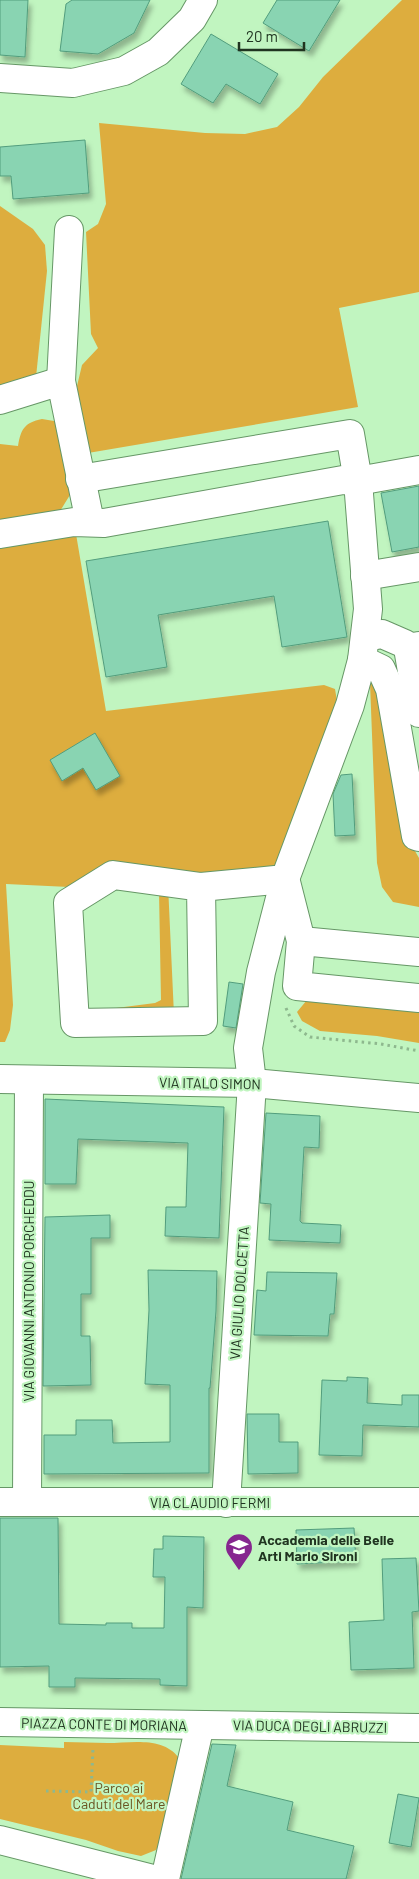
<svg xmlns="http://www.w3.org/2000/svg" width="419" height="1879" font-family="Barlow,sans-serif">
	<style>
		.green { fill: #ddad3e }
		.building { fill: #89d4b2; stroke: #529d7d; filter: url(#shadow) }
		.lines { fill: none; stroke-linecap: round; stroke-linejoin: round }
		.minor-casing { stroke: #669766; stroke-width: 30 }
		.major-casing { stroke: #669766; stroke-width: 30 }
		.path { stroke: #8eb88e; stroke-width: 3; stroke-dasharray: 2.5 4; stroke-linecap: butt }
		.minor { stroke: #fff; stroke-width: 28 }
		.major { stroke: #fff; stroke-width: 28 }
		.labels { text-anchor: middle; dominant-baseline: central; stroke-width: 4.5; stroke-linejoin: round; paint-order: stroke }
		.street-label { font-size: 14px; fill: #203420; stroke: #c1f5c0 }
		.poi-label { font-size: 14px; font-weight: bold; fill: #203420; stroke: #c1f5c0; text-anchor: start }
		.park-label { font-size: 14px; fill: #6a5321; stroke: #c1f5c0 }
	</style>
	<defs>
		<filter id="shadow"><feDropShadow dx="3" dy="5.5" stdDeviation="2.5" flood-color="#0004"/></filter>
	</defs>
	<rect width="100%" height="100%" fill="#c1f5c0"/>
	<g class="green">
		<polygon points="402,0 419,0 419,292 339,308 358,407 88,453 77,386 82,365 98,348 91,334 86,232 98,224 106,204 99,123 205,133 245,134 277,127 299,107 323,77"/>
		<polygon points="0,206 33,229 45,245 47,271 36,377 0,387"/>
		<path d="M42,419l12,2 8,5 11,64 -16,26 -57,9v-81l18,2c3,-17 6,-23 24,-27z"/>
		<polygon points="76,534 106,711 324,685 335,689 337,701 276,871 69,887 6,884 13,1005 10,1030 5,1042 0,1042 0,547"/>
		<polygon points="373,678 379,679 411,844 419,858 419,907 393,902 382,887 377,863 370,683"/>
		<polygon points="168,885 174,1015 93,1011 155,1003 161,1000 159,892"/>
		<polygon points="307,1000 419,1010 419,1043 377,1036 320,1031 302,1021 297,1012"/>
		<path d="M64,1742c15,0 29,1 43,1 24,0 56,-7 72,15l-14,76 -9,16 -15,6 -23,-5 -32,-11 -86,-21v-74l64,3z"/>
	</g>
	<g class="building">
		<polygon points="0,0 28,0 25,57 0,55"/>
		<polygon points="72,0 150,0 134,33 98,54 60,51 66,4"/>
		<polygon points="277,0 340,0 309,51 263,23"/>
		<polygon points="211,34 278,74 260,104 226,84 213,103 181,84"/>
		<polygon points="85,140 89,193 13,199 11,176 0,176 0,147"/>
		<polygon points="419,486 419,547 392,552 381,493"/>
		<polygon points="328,521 347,637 282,647 274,596 158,615 167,667 106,677 86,561"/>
		<polygon points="95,733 120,776 96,790 83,768 62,781 50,760"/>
		<polygon points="352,774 355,835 335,836 333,794 341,775"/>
		<polygon points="229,982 243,984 236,1028 223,1026"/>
		<polygon points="45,1099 224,1107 219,1238 165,1236 166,1207 186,1207 188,1143 78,1139 76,1184 45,1184"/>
		<polygon points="266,1113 320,1116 319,1148 304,1147 300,1221 302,1223 341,1225 340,1243 269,1240 271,1204 260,1203"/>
		<polygon points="110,1215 110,1238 91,1238 91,1294 81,1294 81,1336 90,1336 91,1385 43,1386 45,1217"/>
		<polygon points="148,1270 217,1271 216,1311 210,1388 209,1388 209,1473 44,1474 44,1435 76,1435 76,1420 112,1420 113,1443 170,1442 170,1385 145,1384 149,1310"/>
		<polygon points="267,1272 337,1273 334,1314 330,1314 328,1336 254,1335 257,1290 266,1291"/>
		<polygon points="347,1377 368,1378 367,1403 402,1405 402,1395 419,1395 419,1427 363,1425 362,1456 319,1455 322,1380 347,1381"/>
		<polygon points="247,1414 279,1414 279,1442 298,1442 298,1473 248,1474"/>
		<polygon points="0,1518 58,1518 59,1624 106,1625 106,1623 132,1623 132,1628 164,1628 165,1577 153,1577 154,1549 163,1549 163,1536 204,1537 203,1608 187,1607 187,1686 160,1685 160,1679 75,1678 75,1687 49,1687 49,1666 0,1667"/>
		<polygon points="354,1528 356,1561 297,1564 296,1530"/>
		<polygon points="416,1558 419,1611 412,1612 414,1668 351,1670 349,1622 384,1620 382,1559"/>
		<polygon points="212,1744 236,1745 227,1786 293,1802 287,1830 354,1846 346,1879 181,1879"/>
		<polygon points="398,1794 419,1798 411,1847 389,1843"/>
	</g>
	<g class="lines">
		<g class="minor-casing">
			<g id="minor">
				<polyline points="0,78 73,83 124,71 158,52 192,19 203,0"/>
				<polyline points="61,381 69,230"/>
				<polyline points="0,400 61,381 90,522"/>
				<polyline points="80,479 350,434 358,481 419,470"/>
				<polyline points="0,534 74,522 104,523 343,480 358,481 368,609 362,660 350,705 285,879 201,887 113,875 68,903 75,1023 203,1021 201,887"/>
				<polyline points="365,576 419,567"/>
				<polyline points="365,637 382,634 405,644 408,648"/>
				<polyline points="419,646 408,648 419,713"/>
				<polyline points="362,660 381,669 390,689 416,836 419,837"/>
				<polyline points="286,882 301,941 297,986 419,998"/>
				<polyline points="301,941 419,952"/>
				<polyline points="0,1079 252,1083 419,1098"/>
				<polyline points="0,1502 419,1502"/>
				<polyline points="27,1502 29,1080"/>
				<polyline points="226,1503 252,1083 248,1048 261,972 285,879"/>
				<polyline points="0,1840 153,1879"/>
				<polyline points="165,1879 200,1725"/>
			</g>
		</g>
		<g class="major-casing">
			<polyline id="major" points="0,1722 419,1728"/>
		</g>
		<g class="path">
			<polyline points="286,1008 294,1026 310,1037 381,1044 419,1051"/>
			<polyline points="46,1791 91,1792 93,1748"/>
		</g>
		<use href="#minor" class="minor"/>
		<use href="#major" class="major"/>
	</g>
	<defs>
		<g id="university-pin" transform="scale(1.4375)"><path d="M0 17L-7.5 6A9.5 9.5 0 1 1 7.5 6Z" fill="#86268f" stroke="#c1f5c0"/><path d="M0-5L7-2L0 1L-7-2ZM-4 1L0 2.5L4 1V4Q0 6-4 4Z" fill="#fff"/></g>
	</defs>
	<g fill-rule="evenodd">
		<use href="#university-pin" x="239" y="1547"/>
	</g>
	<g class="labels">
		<g class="street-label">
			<text transform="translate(210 1083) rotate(1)">VIA ITALO SIMON</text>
			<text transform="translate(28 1291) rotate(-90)">VIA GIOVANNI ANTONIO PORCHEDDU</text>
			<text transform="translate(239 1293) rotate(-86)">VIA GIULIO DOLCETTA</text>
			<text x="210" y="1502">VIA CLAUDIO FERMI</text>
			<text transform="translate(104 1724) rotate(1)">PIAZZA CONTE DI MORIANA</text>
			<text transform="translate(310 1726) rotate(1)">VIA DUCA DEGLI ABRUZZI</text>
		</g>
		<g class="poi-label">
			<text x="258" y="1539">Accademia delle Belle<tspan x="258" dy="16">Arti Mario Sironi</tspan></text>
		</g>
		<g class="park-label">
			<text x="119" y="1787">Parco ai<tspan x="119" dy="16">Caduti del Mare</tspan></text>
		</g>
	</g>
	<path d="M239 42v8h65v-8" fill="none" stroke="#203420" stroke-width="2.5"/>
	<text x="246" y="42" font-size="15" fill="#203420" stroke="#c1f5c0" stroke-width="4" paint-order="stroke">20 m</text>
</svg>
